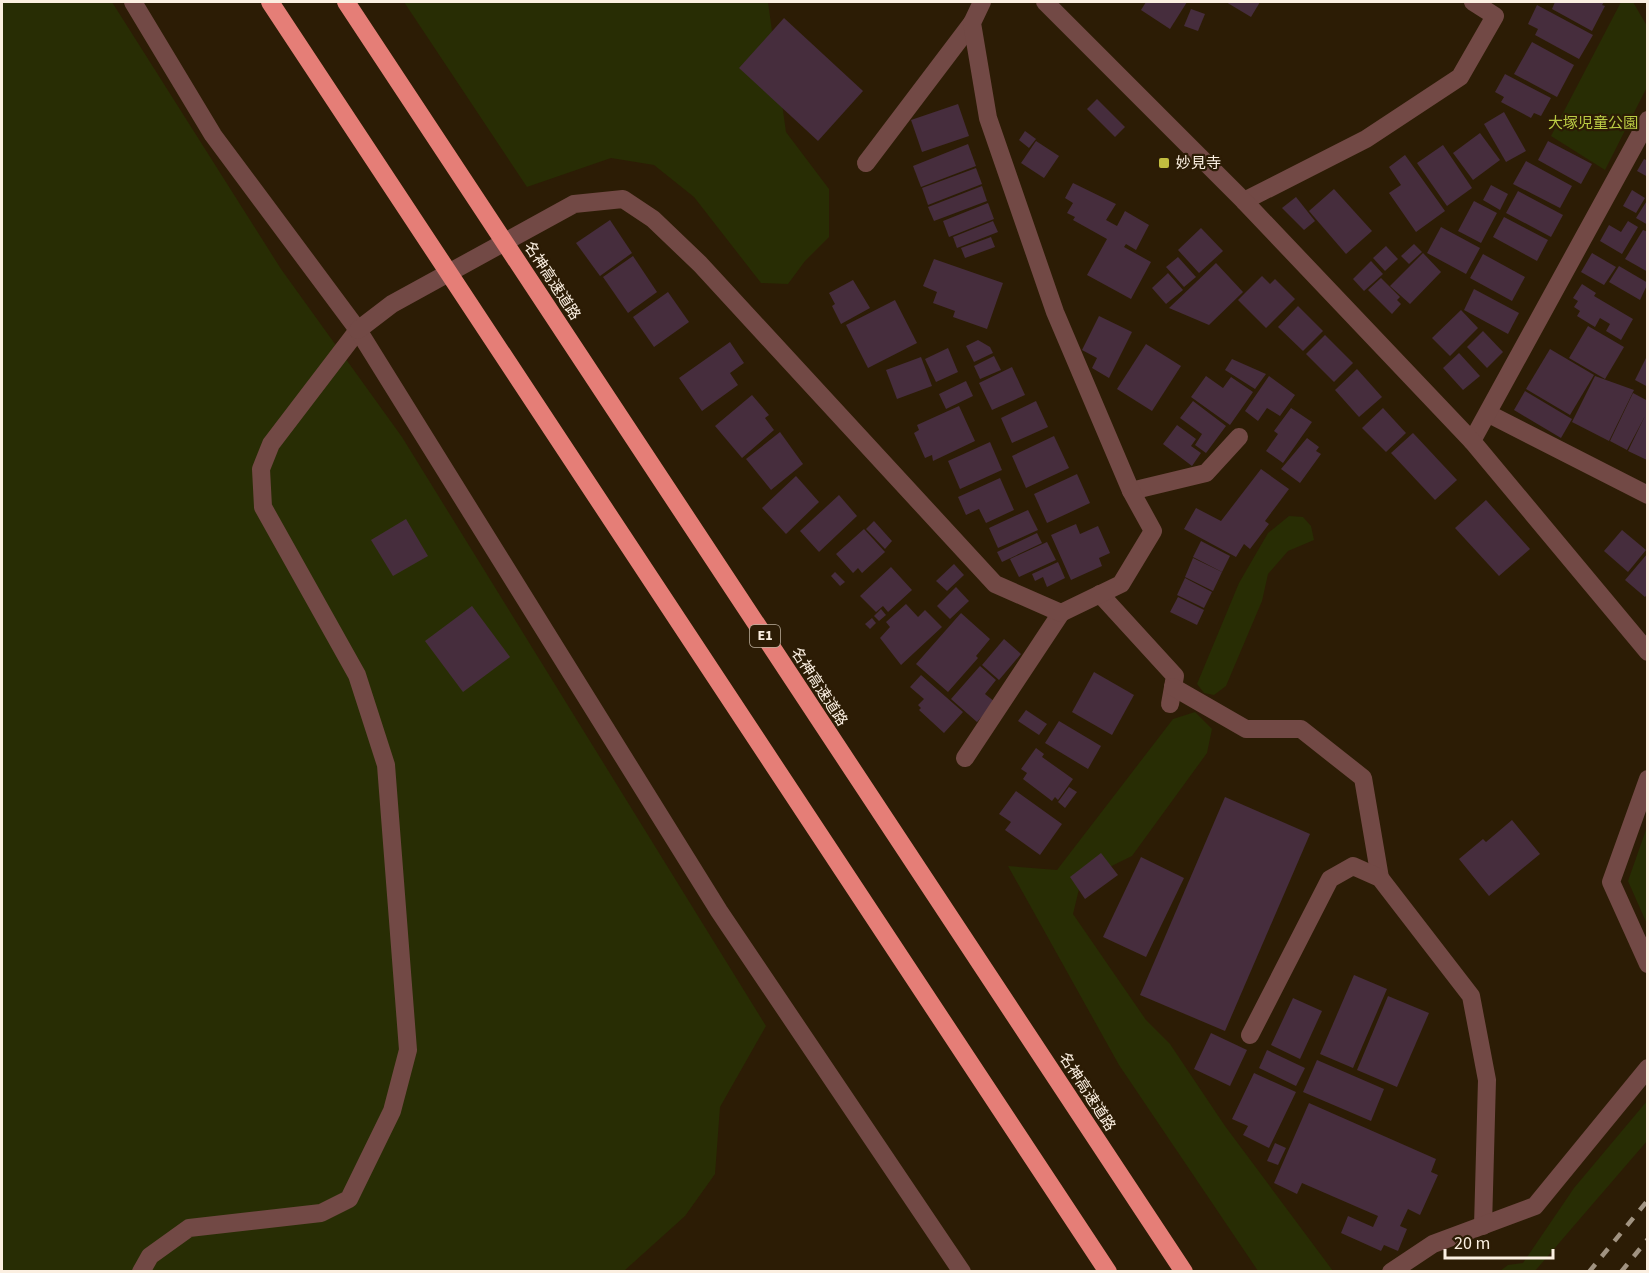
<svg xmlns="http://www.w3.org/2000/svg" width="1649" height="1273" font-family="'Source Sans 3','Noto Sans JP',sans-serif">
	<style>
		.green { fill: #282d04 }
		.building { fill: #462d3d }
		.lines { fill: none; stroke-linecap: round; stroke-linejoin: round }
		.service { stroke: #724945; stroke-width: 18 }
		.minor { stroke: #724945; stroke-width: 18 }
		.tertiary { stroke: #724945; stroke-width: 18 }
		.motorway { stroke: #e57e77; stroke-width: 18 }
		.rail { stroke: #a19381; stroke-width: 4.5; stroke-dasharray: 10 10; stroke-linecap: butt }
		.poi-dot { fill: #c2bd3f; stroke: #2c1c05; stroke-width: 2 }
		.labels { text-anchor: middle; dominant-baseline: central; stroke-width: 4.5; stroke-linejoin: round; paint-order: stroke }
		.shield { fill: #2c1c05; stroke: #bdb09f; stroke-width: 1.5 }
		.shield-label { font-size: 14px; font-weight: bold; fill: #fbefe1 }
		.park-label { font-size: 15px; fill: #bc4; stroke: #2c1c05 }
		.poi-label { font-size: 15px; fill: #fbefe1; stroke: #2c1c05; text-anchor: start }
		.street-label { font-size: 15px; fill: #fbefe1; stroke: #2c1c05 }
	</style>
	<rect width="100%" height="100%" fill="#2c1c05"/>
	<g class="green">
		<polygon points="2,2 112,2 281,269 402,437 766,1026 720,1107 715,1174 685,1216 624,1271 2,1272"/>
		<polygon points="404,2 768,2 786,132 829,189 829,237 805,261 788,284 761,283 694,197 654,165 611,158 527,187"/>
		<polygon points="1621,2 1633,2 1647,26 1647,87 1605,170 1551,136"/>
		<polygon points="1289,516 1303,517 1311,526 1314,540 1288,551 1268,574 1262,601 1226,686 1214,695 1204,693 1197,684 1239,583 1268,533"/>
		<polygon points="1195,712 1212,729 1207,753 1132,856 1081,881 1073,914 1146,1020 1170,1044 1225,1126 1333,1271 1258,1271 1119,1065 1008,866 1057,870 1173,719"/>
		<polygon points="1647,827 1648,828 1647,924 1628,881"/>
		<polygon points="1647,1101 1647,1141 1535,1271 1500,1271 1508,1265 1523,1263 1574,1188"/>
	</g>
	<g class="building">
		<polygon points="1146,2 1187,2 1170,29 1141,10"/>
		<polygon points="1226,2 1260,2 1251,17"/>
		<polygon points="1555,2 1604,2 1602,5 1605,6 1592,31 1552,9"/>
		<polygon points="1537,5 1593,35 1579,59 1535,35 1538,29 1528,24"/>
		<polygon points="1191,9 1205,14 1198,31 1184,26"/>
		<polygon points="784,18 863,91 818,141 739,68"/>
		<polygon points="1532,42 1574,65 1557,97 1514,74"/>
		<polygon points="1505,74 1551,98 1541,116 1534,113 1531,118 1501,102 1504,97 1495,92"/>
		<polygon points="1097,99 1125,127 1115,137 1087,109"/>
		<polygon points="958,104 969,136 922,152 911,120"/>
		<polygon points="1504,112 1526,151 1506,162 1484,124"/>
		<polygon points="1025,131 1036,139 1029,148 1019,140"/>
		<polygon points="1480,133 1500,160 1473,180 1453,153"/>
		<polygon points="1036,141 1059,156 1044,178 1021,163"/>
		<polygon points="1548,141 1592,164 1581,184 1538,160"/>
		<polygon points="968,144 976,166 921,187 913,166"/>
		<polygon points="1443,145 1472,188 1447,206 1417,163"/>
		<polygon points="1405,155 1445,211 1416,232 1389,193 1401,185 1389,167"/>
		<polygon points="1644,159 1648,161 1648,177 1637,171"/>
		<polygon points="1526,161 1572,186 1560,208 1513,184"/>
		<polygon points="976,168 982,184 928,205 922,188"/>
		<polygon points="1073,183 1116,204 1106,220 1117,226 1125,211 1149,225 1136,250 1126,244 1124,247 1151,262 1131,299 1087,275 1107,239 1073,220 1075,217 1067,213 1073,203 1065,198"/>
		<polygon points="1491,185 1508,194 1500,210 1483,200"/>
		<polygon points="982,186 987,201 934,221 928,207"/>
		<polygon points="1334,189 1372,231 1346,254 1309,211"/>
		<polygon points="1632,190 1645,198 1636,213 1623,206"/>
		<polygon points="1518,191 1563,215 1551,237 1506,213"/>
		<polygon points="1296,197 1315,221 1304,230 1282,208"/>
		<polygon points="1648,199 1648,225 1636,218"/>
		<polygon points="1474,201 1497,213 1481,243 1458,231"/>
		<polygon points="988,203 994,219 949,237 943,221"/>
		<polygon points="1504,217 1548,240 1537,261 1493,237"/>
		<polygon points="610,220 632,253 600,276 576,243"/>
		<polygon points="993,221 998,232 957,248 953,237"/>
		<polygon points="1628,221 1638,227 1622,254 1600,241 1609,225 1621,232"/>
		<polygon points="1441,227 1480,248 1466,274 1427,253"/>
		<polygon points="1201,228 1223,251 1199,273 1178,250"/>
		<polygon points="1643,230 1648,232 1648,272 1625,259"/>
		<polygon points="991,237 995,247 965,258 961,248"/>
		<polygon points="1414,244 1422,252 1409,264 1401,256"/>
		<polygon points="1386,246 1398,259 1385,271 1373,258"/>
		<polygon points="1423,253 1441,272 1410,304 1390,286"/>
		<polygon points="1592,253 1616,267 1604,285 1581,272"/>
		<polygon points="1483,254 1525,277 1512,301 1470,278"/>
		<polygon points="633,256 657,292 628,313 603,277"/>
		<polygon points="1178,257 1196,277 1184,287 1166,267"/>
		<polygon points="934,259 1003,283 987,329 953,317 955,311 933,303 937,292 923,286"/>
		<polygon points="1371,261 1383,274 1364,291 1353,279"/>
		<polygon points="1216,263 1243,292 1209,325 1169,308"/>
		<polygon points="1619,266 1648,283 1640,300 1609,282"/>
		<polygon points="1168,273 1183,290 1166,304 1152,288"/>
		<polygon points="1262,276 1270,284 1275,279 1295,299 1266,328 1238,300"/>
		<polygon points="1381,278 1400,297 1397,300 1401,304 1392,314 1368,290"/>
		<polygon points="853,280 870,308 841,324 832,306 835,304 829,293"/>
		<polygon points="1582,284 1596,293 1594,296 1633,319 1621,340 1606,331 1610,324 1600,318 1595,327 1577,316 1580,311 1574,307 1578,301 1573,298"/>
		<polygon points="1474,289 1519,313 1508,334 1464,310"/>
		<polygon points="668,292 689,322 654,347 633,317"/>
		<polygon points="895,300 917,343 868,368 846,325"/>
		<polygon points="1298,306 1323,331 1303,351 1278,327"/>
		<polygon points="1461,310 1478,328 1450,356 1432,338"/>
		<polygon points="1099,316 1132,332 1109,378 1092,368 1097,358 1082,350"/>
		<polygon points="1588,326 1624,347 1605,379 1569,358"/>
		<polygon points="1483,331 1503,352 1487,368 1467,347"/>
		<polygon points="1325,335 1353,363 1334,382 1306,354"/>
		<polygon points="978,340 990,347 993,353 974,362 966,346"/>
		<polygon points="730,342 744,363 730,373 738,385 702,411 679,378"/>
		<polygon points="1146,344 1181,366 1152,411 1117,389"/>
		<polygon points="948,348 958,372 936,382 925,359"/>
		<polygon points="1550,349 1594,375 1570,415 1526,389"/>
		<polygon points="1459,353 1480,376 1463,390 1443,368"/>
		<polygon points="1648,354 1648,387 1635,380"/>
		<polygon points="994,356 1001,370 980,379 974,366"/>
		<polygon points="921,357 932,386 897,399 886,370"/>
		<polygon points="1232,359 1266,374 1255,389 1225,370"/>
		<polygon points="1012,367 1025,395 992,410 979,383"/>
		<polygon points="1357,369 1382,397 1359,417 1335,390"/>
		<polygon points="1206,376 1223,388 1231,377 1253,392 1230,425 1191,397"/>
		<polygon points="1269,376 1295,395 1280,416 1267,408 1258,421 1245,411"/>
		<polygon points="1595,376 1634,390 1609,441 1572,422"/>
		<polygon points="966,381 973,396 946,409 939,394"/>
		<polygon points="1525,391 1572,419 1561,438 1514,410"/>
		<polygon points="1633,393 1648,401 1647,460 1628,451 1645,416 1627,450 1610,441"/>
		<polygon points="752,395 769,415 765,418 774,430 742,458 715,426"/>
		<polygon points="1036,401 1048,427 1012,443 1001,418"/>
		<polygon points="1193,401 1226,426 1206,453 1195,445 1202,434 1180,418"/>
		<polygon points="959,406 975,441 933,461 932,455 925,458 914,433 919,430 917,425"/>
		<polygon points="1291,408 1312,422 1283,463 1266,451 1278,434 1274,431"/>
		<polygon points="1383,408 1406,433 1386,452 1362,428"/>
		<polygon points="1177,425 1196,439 1191,446 1201,453 1192,466 1163,444"/>
		<polygon points="780,432 803,464 771,490 746,459"/>
		<polygon points="1413,433 1457,480 1435,500 1391,453"/>
		<polygon points="1054,436 1069,468 1026,488 1012,456"/>
		<polygon points="1307,438 1319,447 1316,451 1321,454 1300,483 1281,469"/>
		<polygon points="990,442 1002,470 960,489 948,461"/>
		<polygon points="1261,469 1289,489 1265,521 1269,524 1250,549 1244,544 1236,557 1184,529 1196,508 1221,521"/>
		<polygon points="1077,474 1090,503 1047,523 1034,494"/>
		<polygon points="796,476 819,502 786,534 762,508"/>
		<polygon points="1000,478 1014,510 986,523 979,509 966,515 958,497"/>
		<polygon points="839,495 857,516 819,552 800,531"/>
		<polygon points="1486,500 1530,549 1499,576 1455,528"/>
		<polygon points="1028,510 1038,530 998,548 989,528"/>
		<polygon points="406,519 428,556 393,576 371,540"/>
		<polygon points="874,521 892,541 885,549 866,529"/>
		<polygon points="1076,524 1080,534 1098,526 1110,553 1099,558 1102,566 1071,580 1051,535"/>
		<polygon points="864,529 885,552 862,573 858,568 853,573 836,554"/>
		<polygon points="1622,530 1646,550 1628,572 1604,551"/>
		<polygon points="1037,533 1042,543 1002,562 997,552"/>
		<polygon points="1201,541 1230,556 1222,572 1193,557"/>
		<polygon points="1047,542 1056,560 1019,577 1010,559"/>
		<polygon points="1648,553 1648,593 1645,597 1625,580"/>
		<polygon points="1193,558 1222,572 1213,591 1185,577"/>
		<polygon points="1058,562 1065,578 1047,587 1043,577 1035,581 1032,574"/>
		<polygon points="954,564 964,575 947,591 936,581"/>
		<polygon points="891,567 912,590 888,612 883,606 876,612 860,596"/>
		<polygon points="835,572 845,582 840,586 831,576"/>
		<polygon points="1185,578 1212,592 1204,608 1177,595"/>
		<polygon points="956,587 969,601 950,619 937,606"/>
		<polygon points="1178,597 1204,610 1197,625 1170,612"/>
		<polygon points="906,604 918,617 925,610 942,627 901,665 880,638 890,627 886,622"/>
		<polygon points="472,606 510,657 463,692 425,641"/>
		<polygon points="881,609 886,615 879,621 874,616"/>
		<polygon points="961,613 990,639 976,656 978,658 948,692 916,664"/>
		<polygon points="872,618 876,623 870,629 865,624"/>
		<polygon points="1004,639 1021,654 999,680 982,665"/>
		<polygon points="980,666 996,680 985,694 995,702 977,722 951,699"/>
		<polygon points="1094,672 1134,695 1112,735 1072,712"/>
		<polygon points="921,675 963,712 944,733 919,710 921,708 918,705 924,699 910,687"/>
		<polygon points="1026,710 1047,724 1039,735 1018,721"/>
		<polygon points="1059,721 1101,746 1088,769 1045,743"/>
		<polygon points="1036,748 1044,754 1042,757 1073,779 1058,800 1055,797 1052,801 1023,779 1027,773 1021,769"/>
		<polygon points="1069,787 1077,792 1065,808 1058,802"/>
		<polygon points="1016,791 1062,824 1040,855 1005,830 1011,822 999,814"/>
		<polygon points="1225,797 1310,834 1225,1031 1140,995"/>
		<polygon points="1512,820 1540,854 1489,896 1459,859 1483,839 1486,842"/>
		<polygon points="1101,853 1118,875 1085,899 1070,877"/>
		<polygon points="1141,857 1184,878 1146,957 1103,937"/>
		<polygon points="1354,975 1387,989 1353,1068 1320,1054"/>
		<polygon points="1388,996 1429,1013 1397,1087 1357,1070"/>
		<polygon points="1293,998 1322,1011 1300,1059 1271,1045"/>
		<polygon points="1211,1033 1247,1050 1230,1086 1194,1069"/>
		<polygon points="1267,1050 1305,1068 1296,1086 1259,1068"/>
		<polygon points="1317,1060 1384,1089 1371,1121 1303,1092"/>
		<polygon points="1254,1073 1296,1092 1269,1148 1243,1135 1248,1126 1232,1119"/>
		<polygon points="1309,1103 1436,1159 1431,1172 1438,1175 1420,1215 1408,1209 1400,1226 1407,1229 1398,1251 1384,1245 1381,1251 1341,1233 1348,1216 1373,1227 1378,1216 1302,1183 1297,1194 1274,1183"/>
		<polygon points="1275,1143 1286,1148 1278,1165 1267,1161"/>
	</g>
	<g class="lines">
		<g class="service">
			<polyline points="866,163 972,23"/>
			<polyline points="1131,491 1206,473 1239,437"/>
			<polyline points="1100,594 1175,676 1170,704"/>
			<polyline points="1173,687 1246,729 1301,729 1363,778 1380,878"/>
			<polyline points="965,758 1061,613"/>
			<polyline points="1648,779 1611,882 1648,964"/>
			<polyline points="1250,1035 1330,879 1353,866 1380,878 1471,996 1487,1080 1483,1226"/>
			<polyline points="141,1272 150,1256 189,1228 321,1213 349,1199 392,1111 408,1050 386,765 357,675 263,507 261,469 271,444 358,330"/>
			<polyline points="1391,1272 1433,1244 1535,1206 1648,1068"/>
		</g>
		<g class="minor">
			<polyline points="133,2 213,135 358,330 719,911 962,1272"/>
			<polyline points="1244,201 1366,139 1460,77 1495,16 1473,2"/>
			<polyline points="358,330 392,304 574,204 623,199 653,219 700,264 995,584 1061,613 1121,584 1153,531 1131,491 1055,312 988,118 972,23 982,2"/>
			<polyline points="1489,414 1648,495"/>
			<polyline points="1472,441 1648,120"/>
		</g>
		<polyline class="tertiary" points="1045,2 1244,201 1472,441 1648,652"/>
		<g class="motorway">
			<polyline points="270,2 1108,1272"/>
			<polyline points="346,2 1184,1272"/>
		</g>
		<g class="rail">
			<polyline points="1589,1272 1648,1200"/>
			<polyline points="1621,1272 1648,1239"/>
		</g>
	</g>
	<rect class="poi-dot" x="1158" y="157" width="12" height="12" rx="3"/>
	<g class="labels">
		<rect class="shield" x="750" y="625" width="30" height="22" rx="4.5"/>
		<g class="shield-label">
			<text x="765" y="636">E1</text>
		</g>
		<g class="park-label">
			<text x="1593" y="123">大塚児童公園</text>
		</g>
		<g class="poi-label">
			<text x="1176" y="163">妙見寺</text>
		</g>
		<g class="street-label">
			<text transform="translate(552 281) rotate(57)">名神高速道路</text>
			<text transform="translate(819 687) rotate(57)">名神高速道路</text>
			<text transform="translate(1087 1092) rotate(57)">名神高速道路</text>
		</g>
	</g>
	<rect width="1649" height="1273" fill="none" stroke="#fbefe1" stroke-width="6"/>
	<path d="M1445 1249v9h108v-9" fill="none" stroke="#fbefe1" stroke-width="3"/>
	<text x="1454" y="1249" font-size="18" fill="#fbefe1" stroke="#2c1c05" stroke-width="4.5" paint-order="stroke">20 m</text>
</svg>
